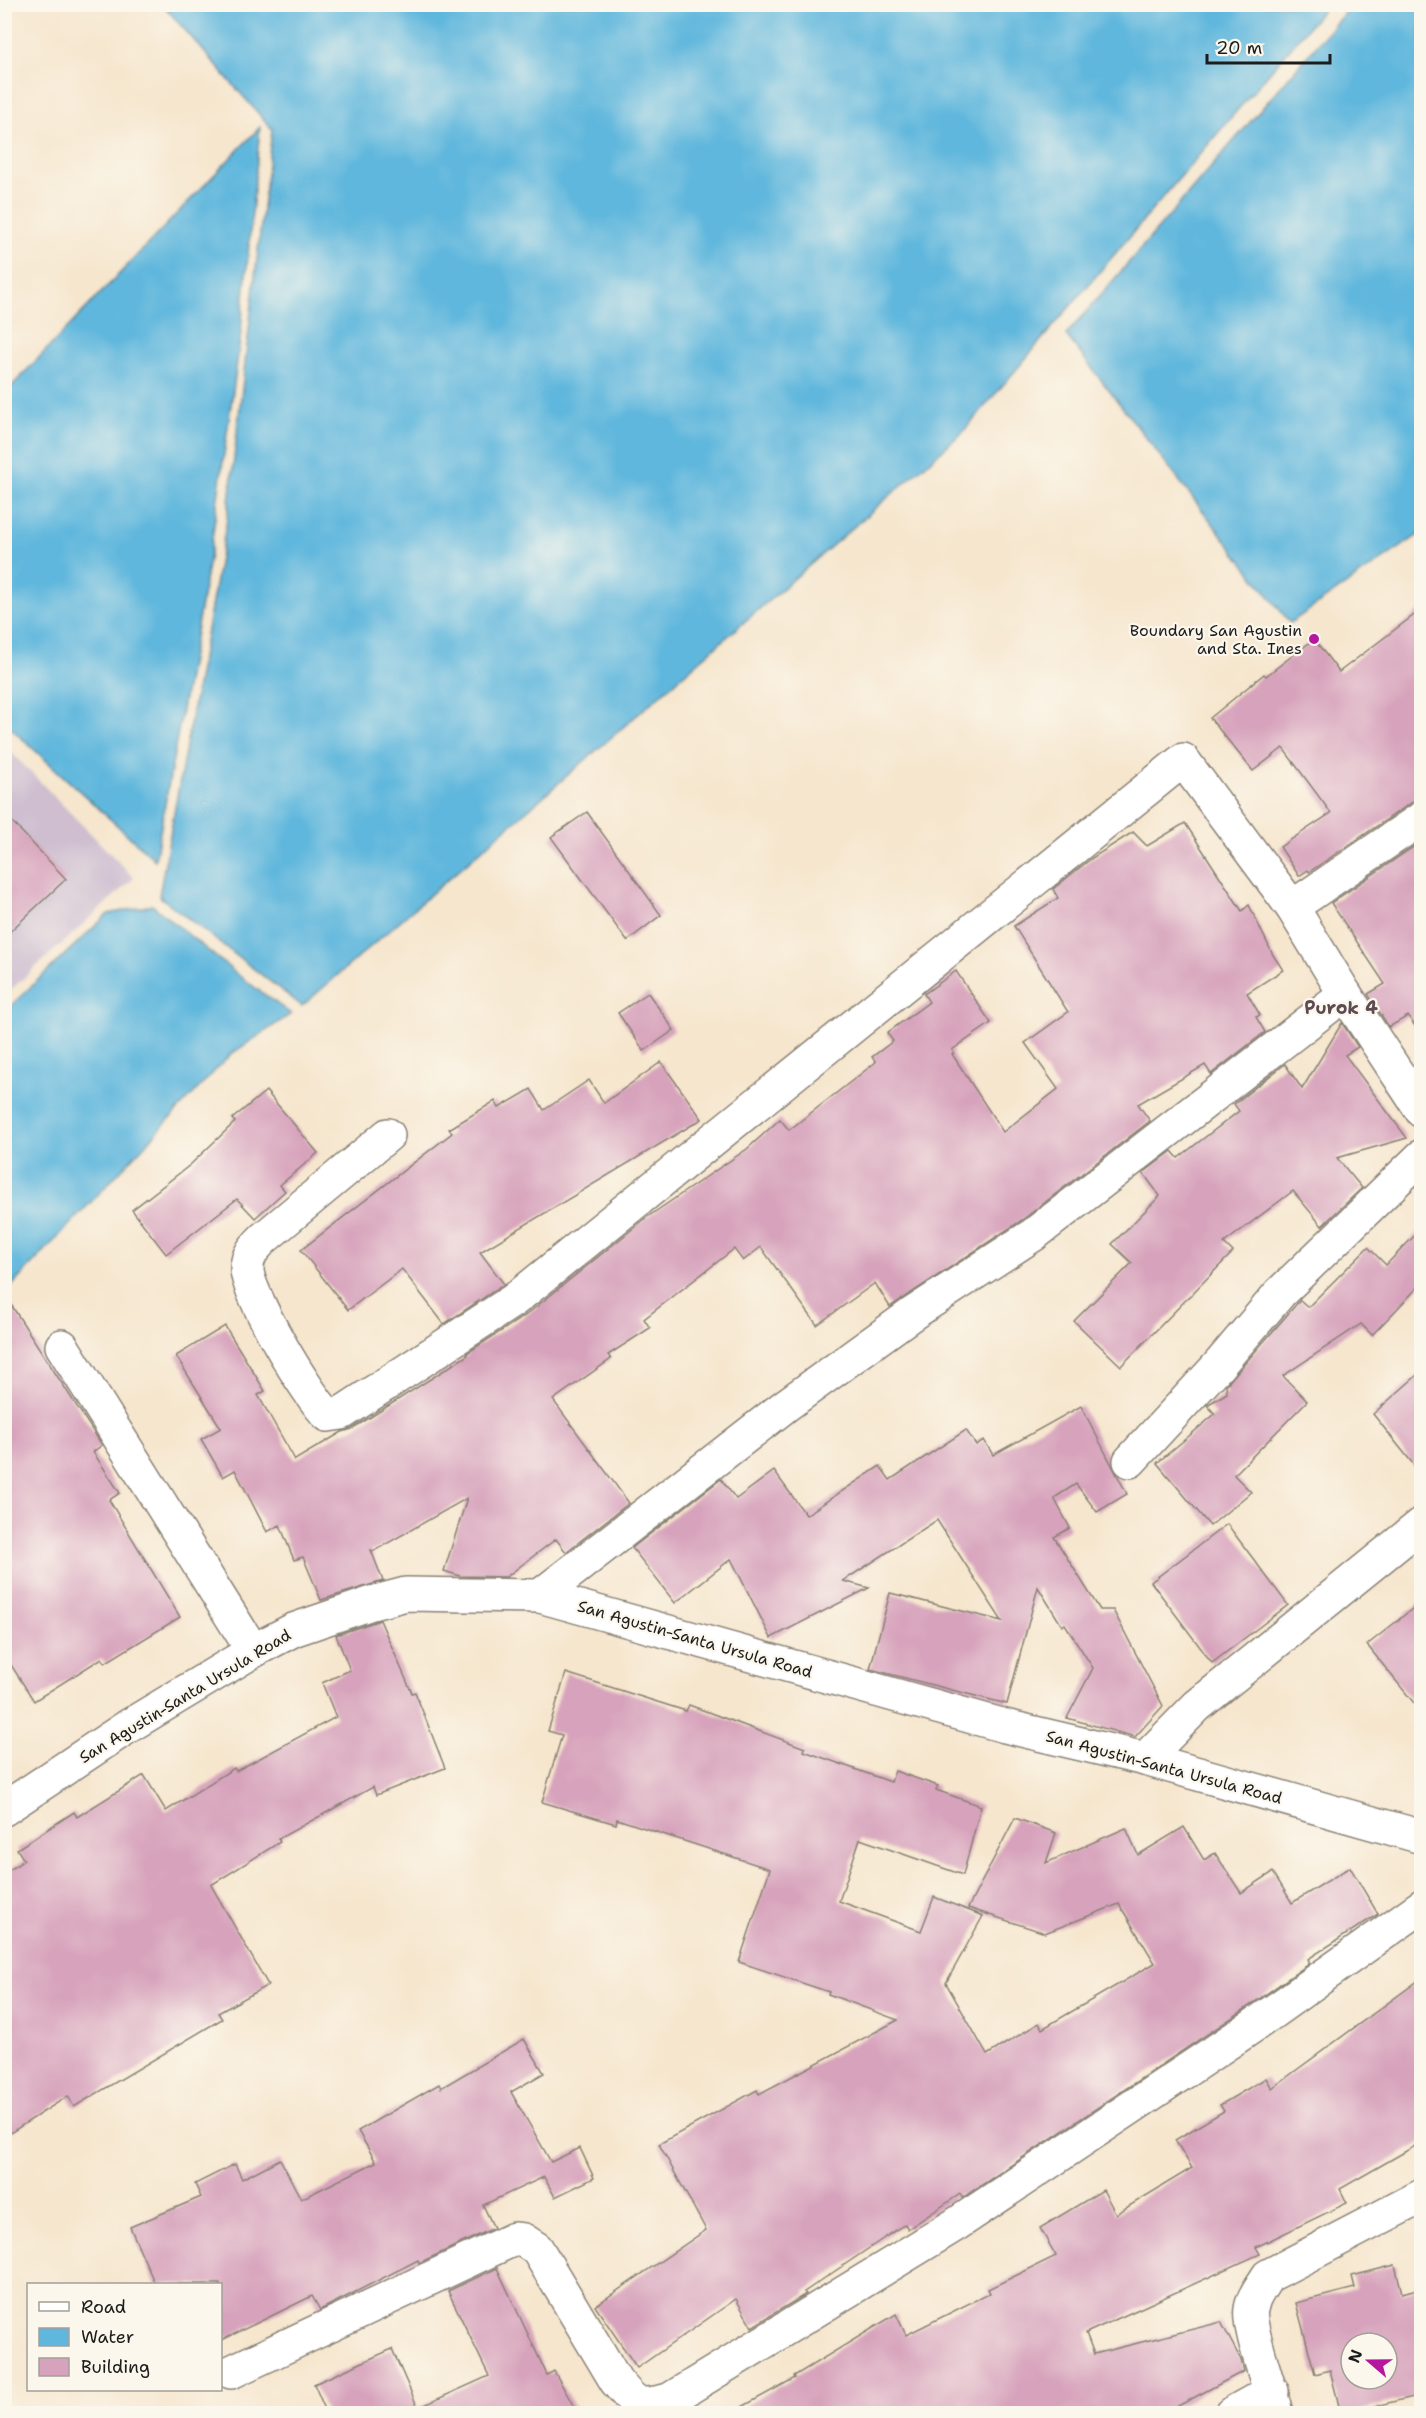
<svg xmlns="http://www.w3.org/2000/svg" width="1426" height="2418" font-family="'Shantell Sans',sans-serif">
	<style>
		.industrial { fill: #cebed0 }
		.water { fill: #60b7dd; stroke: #3e6a7c; stroke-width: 1.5 }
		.building { fill: #d7a3bc; fill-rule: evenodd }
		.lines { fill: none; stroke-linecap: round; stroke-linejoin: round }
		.minor-casing { stroke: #898175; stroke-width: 36 }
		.minor { stroke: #fff; stroke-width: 33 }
		.poi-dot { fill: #b5179e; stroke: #fbf7ec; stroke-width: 2 }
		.labels { text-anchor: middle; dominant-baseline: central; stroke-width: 4.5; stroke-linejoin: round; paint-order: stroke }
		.poi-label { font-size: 16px; fill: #1c1c1c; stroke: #fbf7ec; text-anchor: end }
		.street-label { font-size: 16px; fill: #1c1c1c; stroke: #fbf7ec }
		.neighbourhood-label { font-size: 18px; font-weight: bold; fill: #5d4b54; stroke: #fbf7ec }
	</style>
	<rect width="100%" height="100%" fill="#fbf7ec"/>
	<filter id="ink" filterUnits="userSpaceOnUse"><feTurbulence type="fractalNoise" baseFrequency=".0167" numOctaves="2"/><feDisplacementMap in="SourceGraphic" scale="12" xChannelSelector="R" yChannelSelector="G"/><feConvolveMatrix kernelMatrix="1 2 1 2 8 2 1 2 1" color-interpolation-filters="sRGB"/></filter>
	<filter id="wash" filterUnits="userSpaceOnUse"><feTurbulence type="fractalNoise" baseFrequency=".008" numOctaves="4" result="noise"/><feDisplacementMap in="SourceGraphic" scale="24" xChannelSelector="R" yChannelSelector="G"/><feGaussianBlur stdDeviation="1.35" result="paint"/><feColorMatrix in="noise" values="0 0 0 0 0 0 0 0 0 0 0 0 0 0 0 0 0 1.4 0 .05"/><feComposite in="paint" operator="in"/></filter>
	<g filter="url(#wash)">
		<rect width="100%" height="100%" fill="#f6e6ce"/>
		<polygon class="industrial" points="4,745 134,878 5,995 4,995"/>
		<g class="water">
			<polygon points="1352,4 1421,5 1421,533 1290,623 1066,335"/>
			<polygon points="163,5 1327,5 963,432 302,1006 159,896 227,519 272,129"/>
			<polygon points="260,127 240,341 210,554 155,860 5,723 5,393"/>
			<polygon points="152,905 242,978 291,1014 230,1055 5,1293 5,1011 108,914"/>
		</g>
		<g id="blocks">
			<g class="building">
				<polygon points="1422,609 1422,799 1411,803 1309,872 1308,870 1299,876 1280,847 1331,813 1283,748 1253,771 1210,718 1264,674 1266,676 1314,639 1339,672"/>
				<polygon points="587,812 661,915 627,941 551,837"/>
				<polygon points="4,813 66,879 4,937"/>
				<polygon points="1185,823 1242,911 1249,905 1273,955 1283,970 1247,993 1260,1015 1256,1017 1265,1032 1211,1074 1205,1065 1138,1104 1150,1121 1022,1220 890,1307 875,1283 817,1325 761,1247 743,1261 734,1249 644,1319 650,1328 608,1355 611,1359 553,1400 629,1503 566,1552 556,1539 506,1577 460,1576 444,1571 467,1498 374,1551 371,1550 383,1581 321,1600 303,1557 294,1560 280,1525 267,1532 235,1470 223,1477 201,1439 221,1428 176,1356 225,1326 265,1391 258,1395 295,1460 342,1432 352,1429 468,1355 467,1353 526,1315 646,1218 747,1149 780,1119 789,1130 876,1062 872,1057 893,1041 887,1033 929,1002 924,994 956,971 991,1023 952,1050 954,1053 952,1054 1003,1132 1058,1089 1025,1043 1068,1012 1014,926 1058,898 1053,889 1092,858 1133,832 1147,846"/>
				<polygon points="1422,841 1422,1036 1408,1016 1389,1027 1368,994 1385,984 1331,903"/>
				<polygon points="648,993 674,1030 644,1051 618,1013"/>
				<polygon points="1342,1023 1358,1047 1345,1055 1407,1138 1337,1158 1362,1188 1322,1226 1293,1191 1224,1243 1233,1252 1121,1366 1074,1321 1132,1263 1112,1244 1160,1196 1143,1173 1172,1151 1178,1158 1239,1111 1234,1104 1285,1064 1302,1089"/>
				<polygon points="661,1062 702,1119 480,1252 504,1284 444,1324 402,1269 348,1310 301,1250 452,1133 449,1129 495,1101 499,1108 531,1089 544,1110 589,1080 604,1103"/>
				<polygon points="266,1091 318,1153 280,1185 285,1191 255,1218 237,1199 166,1254 132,1210 190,1165 235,1122 232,1119"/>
				<polygon points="1422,1228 1422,1283 1372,1335 1361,1324 1283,1376 1307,1401 1234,1475 1251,1492 1210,1526 1157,1463 1215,1414 1207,1405 1227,1393 1226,1385 1300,1300 1308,1307 1368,1247 1386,1265"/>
				<polygon points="4,1294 102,1445 93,1452 120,1493 109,1500 180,1617 105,1663 102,1658 34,1701 4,1654"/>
				<polygon points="1422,1371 1422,1475 1373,1414"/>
				<polygon points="1081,1406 1127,1494 1097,1512 1076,1484 1054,1498 1070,1528 1054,1537 1100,1610 1113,1610 1163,1706 1135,1737 1067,1718 1093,1668 1065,1624 1062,1626 1038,1587 1007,1704 870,1669 890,1593 1002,1621 937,1520 843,1581 869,1588 771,1638 731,1559 675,1603 632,1548 721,1479 736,1499 774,1471 806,1515 880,1466 890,1480 966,1430 976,1445 984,1440 993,1455"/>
				<polygon points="1227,1524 1288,1605 1212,1663 1151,1582"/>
				<polygon points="1422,1601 1422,1713 1367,1645"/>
				<polygon points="380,1620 412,1693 415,1692 445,1768 376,1795 373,1787 278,1839 280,1842 211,1885 268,1985 218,2013 222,2019 74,2107 68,2096 4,2137 4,1874 24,1860 17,1849 74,1812 77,1817 144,1775 166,1811 234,1768 236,1771 336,1717 322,1683 350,1670 336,1635"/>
				<polygon points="566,1673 686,1711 689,1705 805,1748 804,1751 891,1782 895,1771 938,1786 936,1790 981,1806 963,1875 860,1839 839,1901 921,1931 934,1897 983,1916 946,1983 987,2055 1039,2023 1042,2029 1155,1963 1119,1904 1045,1933 968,1908 1015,1818 1056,1833 1046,1863 1126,1828 1138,1855 1184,1827 1204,1860 1215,1853 1241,1893 1273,1872 1292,1903 1350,1867 1378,1914 1308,1959 1310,1963 1242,2011 962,2198 960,2194 908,2229 905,2224 804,2292 806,2294 752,2327 736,2299 637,2368 595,2306 706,2230 659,2144 757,2090 759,2094 898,2020 828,1994 829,1992 739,1962 770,1869 617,1819 616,1824 542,1802 562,1735 548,1731"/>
				<polygon points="1422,1978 1422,2142 1340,2189 1347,2203 1256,2247 1260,2254 1086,2333 1094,2354 1221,2322 1241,2360 1244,2371 1163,2414 729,2414 795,2378 794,2376 896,2314 906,2335 990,2293 988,2289 1056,2256 1040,2228 1103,2190 1116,2214 1192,2168 1175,2140 1224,2111 1220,2105 1266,2078 1272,2088"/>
				<polygon points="524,2039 544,2073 511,2092 551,2162 580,2148 594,2178 555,2197 544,2177 483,2205 494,2228 419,2263 418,2260 320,2310 312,2296 220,2341 220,2284 155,2284 130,2227 201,2197 195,2184 235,2164 242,2179 280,2159 301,2199 376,2162 358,2131 439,2084 441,2088"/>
				<path d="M1395,2265l7,28 15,-4 5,18v88l-81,19 -11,-44 -15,4 -19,-71 59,-15 -3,-12zM1351,2343h36v36h-36z"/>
				<polygon points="497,2268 547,2375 554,2371 578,2414 327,2414 314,2384 392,2349 418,2408 489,2376 448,2291"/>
			</g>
		</g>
	</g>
	<g filter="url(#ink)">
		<use href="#blocks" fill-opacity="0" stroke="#898175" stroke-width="1.5"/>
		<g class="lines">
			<g class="minor-casing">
				<g id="minor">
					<polyline points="1292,907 1422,818"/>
					<path d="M388,1135l-124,103c-10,10 -17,17 -17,31 0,25 62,129 81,146l14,-2 172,-113 669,-540 109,147 53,87 77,117"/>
					<polyline points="62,1346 253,1651"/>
					<polyline points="1130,1461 1218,1366 1280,1293 1422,1156"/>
					<polyline points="540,1596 785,1406 912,1314 1033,1235 1345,994"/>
					<polyline points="1145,1759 1197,1706 1422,1524"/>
					<polyline points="4,1809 127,1727 253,1651 293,1630 372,1603 406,1594 540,1596 1005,1726 1145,1759 1422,1837"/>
					<path d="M231,2372l283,-133 9,1 14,9 79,132c20,24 22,27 53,19l286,-175 298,-199 169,-120"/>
					<polyline points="1231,2414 1272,2391"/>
					<path d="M1276,2414c-4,-23 -29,-87 -25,-105 2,-12 10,-22 17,-33l154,-80"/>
				</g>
			</g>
			<use href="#minor" class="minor"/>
		</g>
	</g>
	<circle class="poi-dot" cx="1314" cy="639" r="6"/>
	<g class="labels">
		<g class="poi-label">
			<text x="1302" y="630">Boundary San Agustin<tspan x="1302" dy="18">and Sta. Ines</tspan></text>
		</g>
		<g class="street-label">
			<text transform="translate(695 1639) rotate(16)">San Agustin-Santa Ursula Road</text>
			<text transform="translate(185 1696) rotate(-31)">San Agustin-Santa Ursula Road</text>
			<text transform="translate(1164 1767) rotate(15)">San Agustin-Santa Ursula Road</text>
		</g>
		<g class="neighbourhood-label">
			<text x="1341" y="1008">Purok 4</text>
		</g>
	</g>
	<rect width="1426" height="2418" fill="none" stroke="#fbf7ec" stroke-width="24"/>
	<rect x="27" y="2283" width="195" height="108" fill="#fbf7ec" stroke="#a29f99" stroke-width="1.5"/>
	<rect x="39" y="2302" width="30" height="9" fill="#ffffff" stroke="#a29f99" stroke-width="1.5"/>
	<text x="81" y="2313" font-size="18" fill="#1c1c1c">Road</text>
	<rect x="39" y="2328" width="30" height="18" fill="#60b7dd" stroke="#a29f99" stroke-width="1.5"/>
	<text x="81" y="2343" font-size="18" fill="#1c1c1c">Water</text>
	<rect x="39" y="2358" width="30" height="18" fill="#d7a3bc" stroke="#a29f99" stroke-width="1.5"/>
	<text x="81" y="2373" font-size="18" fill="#1c1c1c">Building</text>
	<g transform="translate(1369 2361) rotate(290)"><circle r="28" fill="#fbf7ec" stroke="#a29f99" stroke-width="1.5"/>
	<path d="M0-4.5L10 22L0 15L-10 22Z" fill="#b5179e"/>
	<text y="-9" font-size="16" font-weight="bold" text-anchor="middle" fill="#1c1c1c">N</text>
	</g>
	<path d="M1207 54v9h123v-9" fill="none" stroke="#1c1c1c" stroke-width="3"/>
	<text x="1216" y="54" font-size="18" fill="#1c1c1c" stroke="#fbf7ec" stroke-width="4.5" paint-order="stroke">20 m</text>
</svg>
